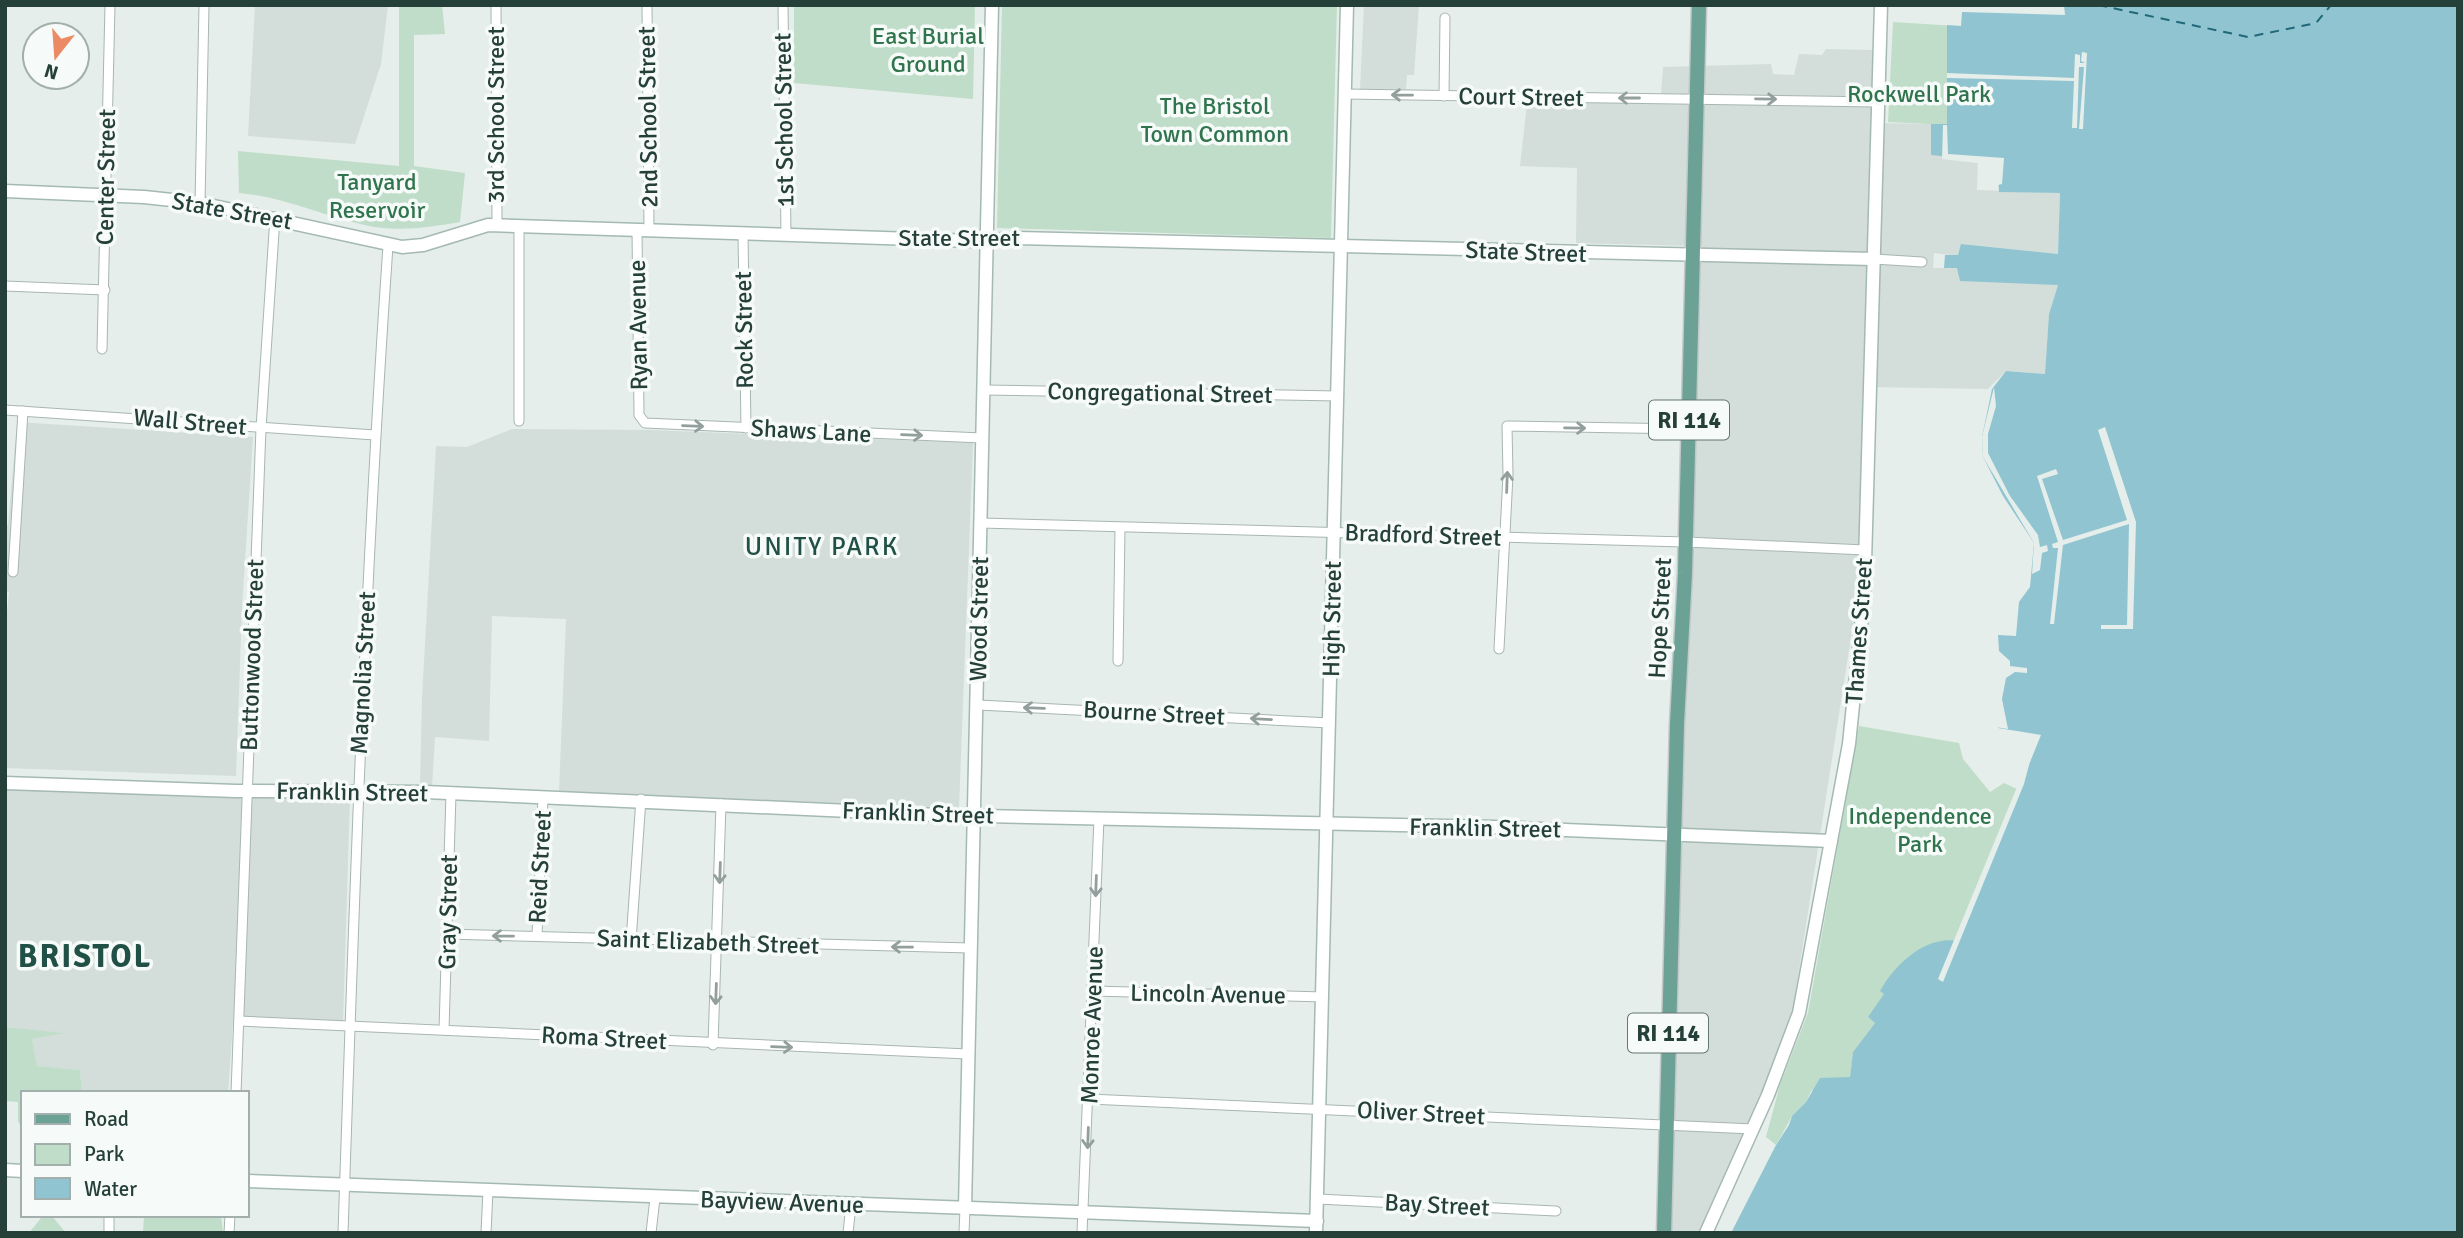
<svg xmlns="http://www.w3.org/2000/svg" width="2463" height="1238" font-family="Signika,sans-serif">
	<style>
		.built { fill: #d3ddd9 }
		.green { fill: #bfddc8 }
		.water { fill: #90c4d0 }
		.pier { fill: #e5eeea }
		.lines { fill: none; stroke-linecap: round; stroke-linejoin: round }
		.ferry { stroke: #216879; stroke-width: 2; stroke-dasharray: 9 7; stroke-linecap: butt }
		.street-casing { stroke: #a8b6b1; stroke-width: 11 }
		.secondary-casing { stroke: #a4b9b2; stroke-width: 15 }
		.primary-casing { stroke: #c2c9c8; stroke-width: 17 }
		.street { stroke: #fff; stroke-width: 9 }
		.secondary { stroke: #fff; stroke-width: 12 }
		.primary { stroke: #6ca195; stroke-width: 14 }
		.oneway { stroke: #929f9c }
		.labels { text-anchor: middle; dominant-baseline: central; stroke-width: 7; stroke-linejoin: round; paint-order: stroke }
		.shield { fill: #f6faf8; stroke: #647772; stroke-width: 2 }
		.shield-label { font-size: 23px; font-weight: bold; fill: #253f39 }
		.park-label { font-size: 24px; fill: #30744d; stroke: #f6faf8 }
		.street-label { font-size: 24px; fill: #253f39; stroke: #f6faf8 }
		.neighbourhood-label { font-size: 26px; letter-spacing: 2px; fill: #215146; stroke: #f6faf8 }
		.district-label { font-size: 32px; font-weight: bold; letter-spacing: 2px; fill: #215146; stroke: #f6faf8 }
	</style>
	<rect width="100%" height="100%" fill="#e5eeea"/>
	<g class="built">
		<polygon points="255,5 388,5 381,64 355,144 248,136"/>
		<polygon points="1364,5 1419,5 1414,75 1407,75 1406,89 1360,90"/>
		<polygon points="1826,49 1872,50 1873,123 1931,124 1978,159 1977,190 2060,193 2058,254 1962,244 1958,256 1934,253 1933,268 1957,268 2058,285 2049,314 2045,374 2006,371 1988,389 1866,387 1855,612 1786,1053 1710,1233 1670,1233 1696,246 1576,243 1577,168 1520,166 1527,104 1522,91 1661,94 1663,67 1771,64 1773,74 1794,75 1799,54 1822,55"/>
		<polygon points="17,422 253,437 242,608 236,776 5,768 5,633 9,592 5,591 5,526 8,525"/>
		<polygon points="512,429 650,430 973,443 959,808 559,792 566,619 492,616 489,741 435,737 432,787 420,786 422,698 436,446 467,447"/>
		<polygon points="5,790 350,797 343,1023 233,1022 228,1093 82,1093 80,1070 37,1066 32,1039 61,1033 5,1027"/>
	</g>
	<g class="green">
		<path d="M399,5h43l3,29 -31,1v131l51,7 -5,49c-29,5 -61,10 -91,4 -44,-9 -84,-29 -130,-33l-1,-42 161,15z"/>
		<polygon points="794,5 975,5 973,99 794,83"/>
		<polygon points="1002,5 1337,5 1331,238 997,228"/>
		<polygon points="1893,22 1956,26 1951,121 1931,155 1931,124 1888,122"/>
		<polygon points="1859,726 1959,743 1963,759 1990,792 2004,783 2019,790 1958,941 1881,991 1885,994 1868,1017 1875,1023 1853,1052 1850,1078 1811,1091 1806,1102 1792,1116 1776,1145 1766,1137 1780,1085 1808,1013"/>
		<polygon points="5,1027 64,1033 32,1039 37,1066 80,1070 82,1093 23,1093 23,1132 18,1121 18,1102 5,1101"/>
		<polygon points="144,1215 221,1215 223,1233 143,1233"/>
		<polygon points="52,1216 66,1233 29,1233 41,1218"/>
	</g>
	<path class="water" d="M2064,5h394v1228h-732l27,-52 36,-56 3,-9 14,-14 14,-24 30,-1 3,-25 22,-29 -7,-6 16,-23 -4,-3c15,-27 46,-56 78,-50l83,-206 -43,-7 4,-60h8v-7l-11,-10 -1,-16 18,1 3,-34 11,-15 4,-44 -31,-47 -20,-39 -1,-20 10,-48 14,-18 39,3 4,-60 9,-29 -98,-4 -3,-13h-13l1,-13h13l3,-11 97,10 2,-61 -61,-1 -2,-31 -66,-6v-31h16v-99l14,1 1,-14 103,3z"/>
	<g class="pier">
		<polygon points="2082,52 2087,53 2083,129 2079,129 2084,67 2079,67 2077,128 2072,128 2074,81 1947,78 1947,73 2074,78 2075,54 2080,55 2080,63 2085,63 2081,61"/>
		<polygon points="1943,125 1947,125 1948,154 2004,158 2002,184 1994,186 1994,165 1942,159"/>
		<polygon points="1994,387 1996,406 1988,434 1988,453 2010,496 2038,535 2040,547 2047,545 2048,551 2042,553 2040,570 2032,574 2034,543 1983,457 1982,437"/>
		<polygon points="2105,427 2136,522 2133,629 2101,629 2101,625 2127,625 2129,524 2063,545 2054,624 2050,624 2058,548 2053,548 2052,544 2058,542 2037,476 2056,469 2058,474 2042,479 2063,540 2127,520 2098,430"/>
		<polygon points="2001,665 2027,668 2027,673 2015,672 2006,678 2002,699 2008,729 1995,727 1994,723 1993,701 1996,698"/>
		<polygon points="2026,765 2029,765 2024,784 1943,982 1938,979"/>
		<polygon points="1775,1147 1731,1233 1725,1233 1759,1164"/>
	</g>
	<g class="lines">
		<polyline class="ferry" points="2098,5 2248,37 2316,23 2331,5"/>
		<g class="street-casing">
			<g id="street">
				<polyline points="496,5 497,225"/>
				<polyline points="647,5 649,229"/>
				<polyline points="783,5 786,235"/>
				<polyline points="1344,94 1878,102"/>
				<polyline points="1444,96 1445,18"/>
				<polyline points="200,203 204,5"/>
				<polyline points="637,229 639,415 645,423 982,438"/>
				<polyline points="743,233 746,428"/>
				<polyline points="1874,259 1922,262"/>
				<polyline points="5,286 105,290"/>
				<polyline points="102,349 110,5"/>
				<polyline points="983,390 1338,396"/>
				<polyline points="5,410 375,435"/>
				<polyline points="519,421 519,226"/>
				<polyline points="981,523 1686,542 1865,550"/>
				<polyline points="13,572 23,411"/>
				<polyline points="1499,649 1508,475 1507,426 1688,429"/>
				<polyline points="1118,661 1120,528"/>
				<polyline points="978,705 1330,723"/>
				<polyline points="446,934 970,948"/>
				<polyline points="537,936 543,797"/>
				<polyline points="631,941 641,799"/>
				<polyline points="1093,991 1323,997"/>
				<polyline points="239,1021 968,1054"/>
				<polyline points="444,1030 451,793"/>
				<polyline points="713,1045 721,804"/>
				<polyline points="236,1093 261,428 275,217"/>
				<polyline points="1089,1099 1753,1129"/>
				<polyline points="1318,1199 1556,1211"/>
				<polyline points="109,1233 109,1215"/>
				<polyline points="229,1233 230,1215"/>
				<path d="M343,1233c11,-329 22,-658 45,-987"/>
				<polyline points="486,1233 488,1190"/>
				<polyline points="651,1233 655,1198"/>
				<polyline points="848,1233 851,1205"/>
				<polyline points="964,1233 965,1208"/>
				<polyline points="1082,1233 1099,818"/>
			</g>
		</g>
		<g class="secondary-casing">
			<g id="secondary">
				<polyline points="5,191 144,197 200,203 402,247 423,245 488,225 975,241 1018,238 1874,259"/>
				<polyline points="5,783 236,791 425,792 938,815 1494,827 1831,841"/>
				<polyline points="5,1170 23,1171"/>
				<polyline points="247,1181 1317,1221"/>
				<polyline points="965,1208 992,5"/>
				<polyline points="1316,1233 1347,5"/>
				<polyline points="1706,1233 1768,1095 1799,1013 1849,744 1864,597 1881,5"/>
			</g>
		</g>
		<g class="primary-casing">
			<polyline id="primary" points="1664,1233 1677,724 1685,573 1699,5"/>
		</g>
		<use href="#street" class="street"/>
		<use href="#secondary" class="secondary"/>
		<use href="#primary" class="primary"/>
	</g>
	<defs><path id="oneway-shaft" d="M-6 0H5M1.5-3L5.5 0L1.5 3" fill="none" stroke-width="1.6" stroke-linecap="round" stroke-linejoin="round" transform="scale(1.75)"/></defs>
	<g class="oneway">
		<use href="#oneway-shaft" transform="translate(1402 95) rotate(-179)"/>
		<use href="#oneway-shaft" transform="translate(1629 98) rotate(180)"/>
		<use href="#oneway-shaft" transform="translate(1766 99) rotate(1)"/>
		<use href="#oneway-shaft" transform="translate(693 426) rotate(2)"/>
		<use href="#oneway-shaft" transform="translate(1575 428) rotate(1)"/>
		<use href="#oneway-shaft" transform="translate(912 435) rotate(2)"/>
		<use href="#oneway-shaft" transform="translate(1507 482) rotate(-88)"/>
		<use href="#oneway-shaft" transform="translate(1034 708) rotate(-178)"/>
		<use href="#oneway-shaft" transform="translate(1261 719) rotate(-177)"/>
		<use href="#oneway-shaft" transform="translate(720 873) rotate(92)"/>
		<use href="#oneway-shaft" transform="translate(1096 886) rotate(92)"/>
		<use href="#oneway-shaft" transform="translate(503 936) rotate(-179)"/>
		<use href="#oneway-shaft" transform="translate(902 947) rotate(-179)"/>
		<use href="#oneway-shaft" transform="translate(716 994) rotate(92)"/>
		<use href="#oneway-shaft" transform="translate(782 1047) rotate(2)"/>
		<use href="#oneway-shaft" transform="translate(1088 1138) rotate(92)"/>
	</g>
	<g class="labels">
		<g class="shield">
			<rect x="1649" y="400.5" width="80" height="39" rx="5"/>
			<rect x="1628" y="1013.5" width="80" height="39" rx="5"/>
		</g>
		<g class="shield-label">
			<text x="1689" y="420">RI 114</text>
			<text x="1668" y="1033">RI 114</text>
		</g>
		<g class="park-label">
			<text x="928" y="36">East Burial<tspan x="928" dy="28">Ground</tspan></text>
			<text x="1919" y="94">Rockwell Park</text>
			<text x="1215" y="106">The Bristol<tspan x="1215" dy="28">Town Common</tspan></text>
			<text x="377" y="182">Tanyard<tspan x="377" dy="28">Reservoir</tspan></text>
			<text x="1920" y="816">Independence<tspan x="1920" dy="28">Park</tspan></text>
		</g>
		<g class="street-label">
			<text transform="translate(1521 97) rotate(1)">Court Street</text>
			<text transform="translate(496 115) rotate(-90)">3rd School Street</text>
			<text transform="translate(648 117) rotate(-91)">2nd School Street</text>
			<text transform="translate(784 120) rotate(-91)">1st School Street</text>
			<text transform="translate(106 177) rotate(-89)">Center Street</text>
			<text transform="translate(232 211) rotate(10)">State Street</text>
			<text x="959" y="238">State Street</text>
			<text transform="translate(1526 252) rotate(2)">State Street</text>
			<text transform="translate(638 325) rotate(-91)">Ryan Avenue</text>
			<text transform="translate(744 330) rotate(-91)">Rock Street</text>
			<text transform="translate(1160 393) rotate(1)">Congregational Street</text>
			<text transform="translate(190 422) rotate(5)">Wall Street</text>
			<text transform="translate(811 431) rotate(3)">Shaws Lane</text>
			<text transform="translate(1423 535) rotate(2)">Bradford Street</text>
			<text transform="translate(1660 618) rotate(-87)">Hope Street</text>
			<text transform="translate(979 619) rotate(-89)">Wood Street</text>
			<text transform="translate(1332 619) rotate(-89)">High Street</text>
			<text transform="translate(1859 631) rotate(-86)">Thames Street</text>
			<text transform="translate(252 655) rotate(-88)">Buttonwood Street</text>
			<text transform="translate(363 673) rotate(-87)">Magnolia Street</text>
			<text transform="translate(1154 713) rotate(3)">Bourne Street</text>
			<text transform="translate(352 792) rotate(1)">Franklin Street</text>
			<text transform="translate(918 813) rotate(2)">Franklin Street</text>
			<text transform="translate(1485 828) rotate(1)">Franklin Street</text>
			<text transform="translate(540 867) rotate(-87)">Reid Street</text>
			<text transform="translate(448 912) rotate(-89)">Gray Street</text>
			<text transform="translate(708 942) rotate(2)">Saint Elizabeth Street</text>
			<text transform="translate(1208 994) rotate(1)">Lincoln Avenue</text>
			<text transform="translate(1092 1025) rotate(-88)">Monroe Avenue</text>
			<text transform="translate(604 1038) rotate(3)">Roma Street</text>
			<text transform="translate(1421 1113) rotate(3)">Oliver Street</text>
			<text transform="translate(782 1202) rotate(2)">Bayview Avenue</text>
			<text transform="translate(1437 1205) rotate(3)">Bay Street</text>
		</g>
		<g class="neighbourhood-label">
			<text x="822" y="547">UNITY PARK</text>
		</g>
		<g class="district-label">
			<text x="85" y="956">BRISTOL</text>
		</g>
	</g>
	<rect width="2463" height="1238" fill="none" stroke="#253f39" stroke-width="14"/>
	<rect x="21" y="1091" width="228" height="126" fill="#f6faf8" stroke="#a2afac" stroke-width="2"/>
	<rect x="35" y="1114" width="35" height="10" fill="#6ca195" stroke="#a2afac" stroke-width="2"/>
	<text x="84" y="1126" font-size="21" fill="#253f39">Road</text>
	<rect x="35" y="1144" width="35" height="21" fill="#bfddc8" stroke="#a2afac" stroke-width="2"/>
	<text x="84" y="1161" font-size="21" fill="#253f39">Park</text>
	<rect x="35" y="1178" width="35" height="21" fill="#90c4d0" stroke="#a2afac" stroke-width="2"/>
	<text x="84" y="1196" font-size="21" fill="#253f39">Water</text>
	<g transform="translate(56 56) rotate(197)"><circle r="33" fill="#f6faf8" stroke="#a2afac" stroke-width="2"/>
	<path d="M0-5L12 26L0 18L-12 26Z" fill="#ec8a65"/>
	<text y="-10" font-size="19" font-weight="bold" text-anchor="middle" fill="#253f39">N</text>
	</g>
</svg>
